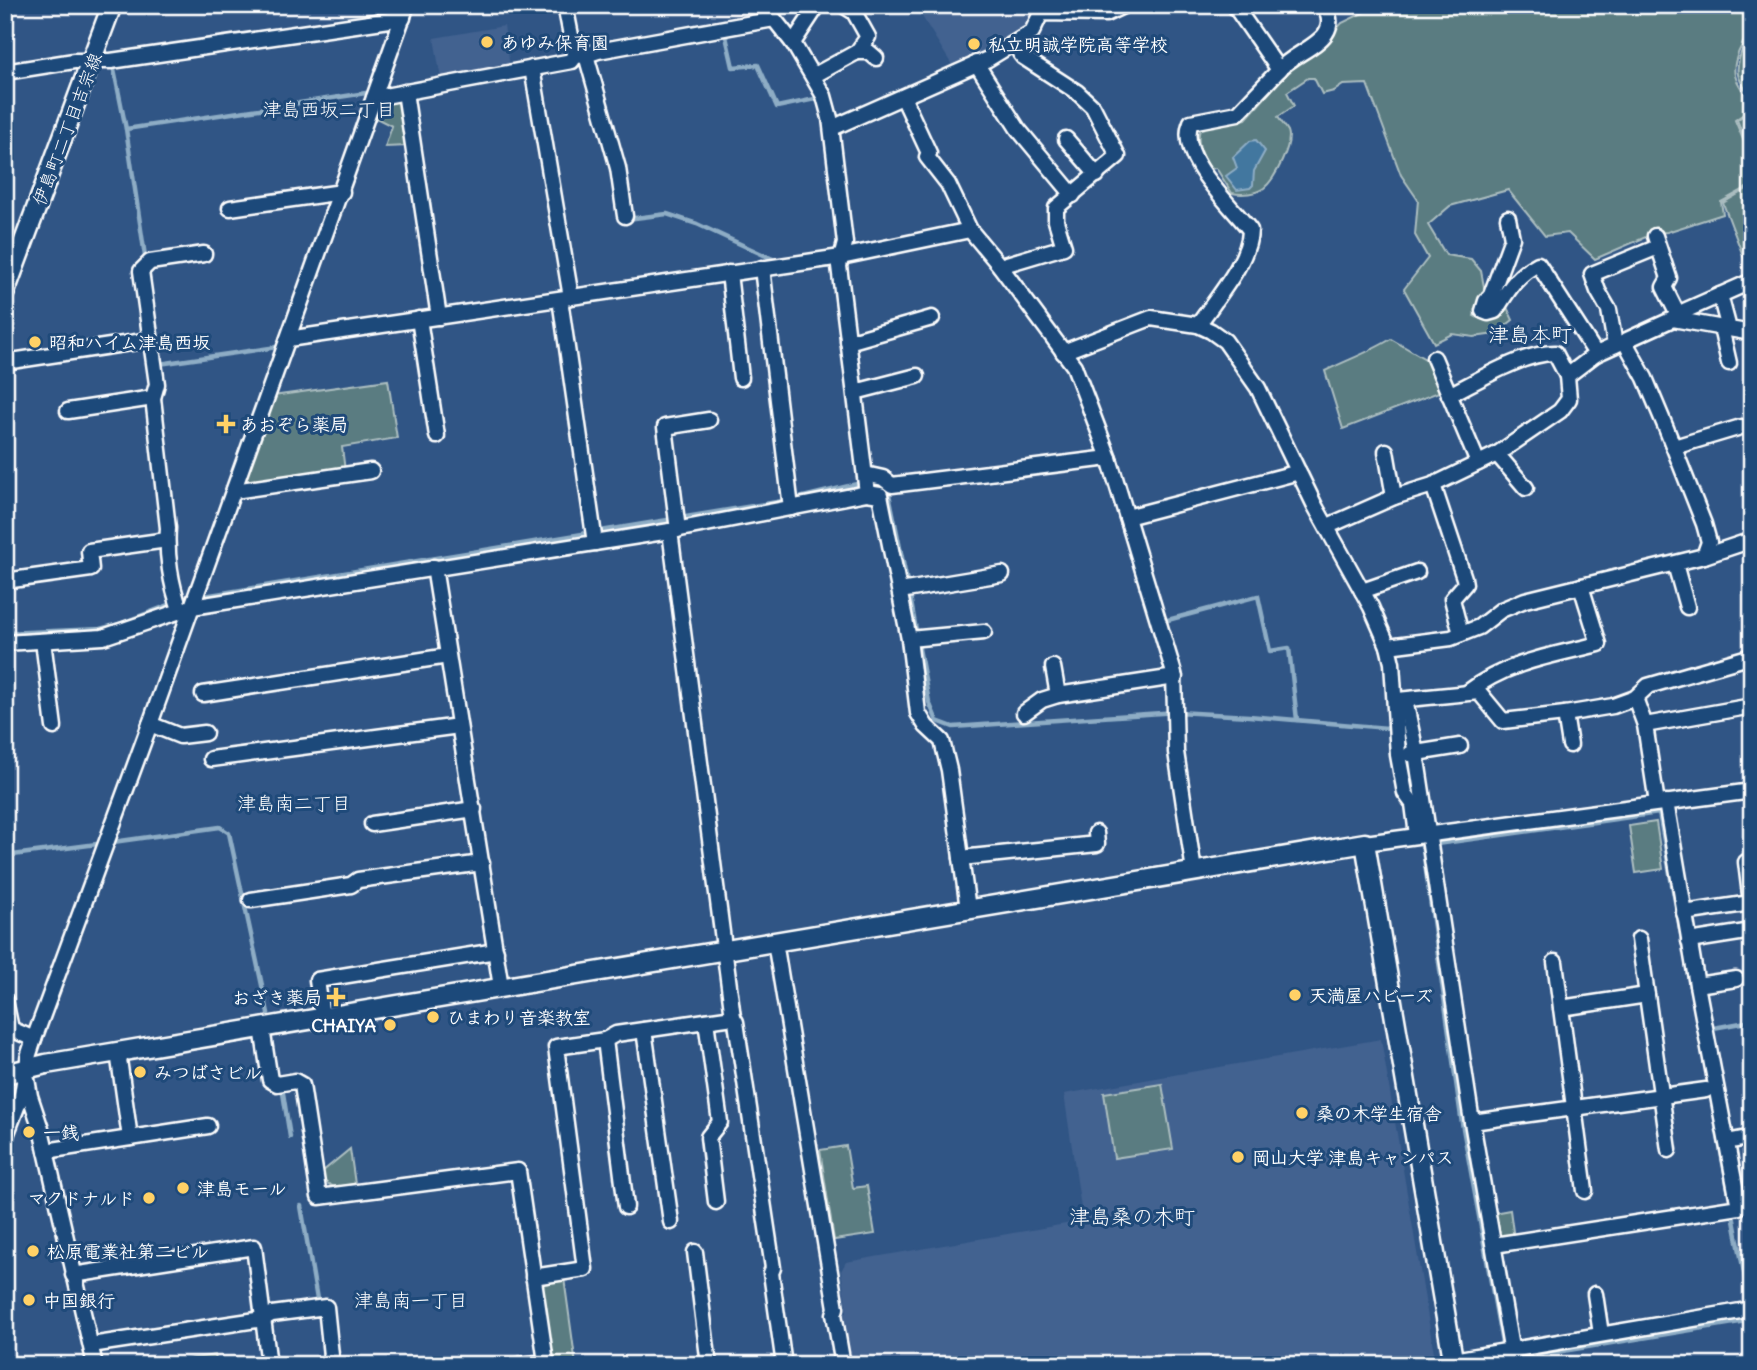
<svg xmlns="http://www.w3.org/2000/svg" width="1757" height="1370" font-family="Delius,'Klee One',sans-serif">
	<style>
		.built { fill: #426290 }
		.green { fill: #5a7c81; stroke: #acbec0; stroke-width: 2 }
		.water { fill: #42779f; stroke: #8eadc5; stroke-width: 2 }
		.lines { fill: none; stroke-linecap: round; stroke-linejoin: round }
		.stream { stroke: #8eadc5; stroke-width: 4.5 }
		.minor-casing { stroke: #fff; stroke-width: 19 }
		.tertiary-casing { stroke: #fff; stroke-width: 23 }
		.minor { stroke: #1f4a7a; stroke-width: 14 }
		.tertiary { stroke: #1f4a7a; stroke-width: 18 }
		.poi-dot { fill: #ffd166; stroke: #1f4a7a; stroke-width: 2.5 }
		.labels { text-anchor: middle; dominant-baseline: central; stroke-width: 6; stroke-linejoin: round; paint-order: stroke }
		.poi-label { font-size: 18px; font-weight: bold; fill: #fff; stroke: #1f4a7a; text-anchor: start }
		.street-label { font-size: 18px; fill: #fff; stroke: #1f4a7a }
		.neighbourhood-label { font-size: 19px; fill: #fff; stroke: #1f4a7a }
		.quarter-label { font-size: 21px; fill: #fff; stroke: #1f4a7a }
	</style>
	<rect width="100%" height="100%" fill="#305585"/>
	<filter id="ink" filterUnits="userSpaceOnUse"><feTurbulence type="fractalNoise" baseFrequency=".0143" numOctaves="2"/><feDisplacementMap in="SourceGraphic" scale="14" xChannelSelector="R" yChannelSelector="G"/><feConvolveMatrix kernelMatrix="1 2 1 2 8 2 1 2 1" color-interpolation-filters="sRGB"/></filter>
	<g filter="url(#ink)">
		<g class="built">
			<polygon points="915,5 1121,5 1113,10 1048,9 1030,31 955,70"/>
			<polygon points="504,26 510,67 441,79 434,38"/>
			<polygon points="1381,1039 1436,1365 849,1365 841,1313 847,1312 841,1271 846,1262 1083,1221 1064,1094"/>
		</g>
		<g class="green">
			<path d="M1379,5h373v27c-7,5 -9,11 -13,19 -11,25 -1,32 13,53v4l-17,12 17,41v24l-31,17 2,12 -56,18 -12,1 -60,26 -27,-26 -23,3 -37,-46 -58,16 -22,19 18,30 25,4 10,12 4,21h-3l-8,24c16,9 24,2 32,-11l7,15 -18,14 -21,3 -22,-3 -18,9 -30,-54 24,-31 -13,-23 3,-35 -17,-25 -34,-91 -24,1 -9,6 -12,3 -8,-16h-6l-21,14 7,14 -16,11c3,5 8,10 10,14 5,13 -13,48 -24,57 -8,6 -22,7 -32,5l-16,-25 -6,1c-7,-13 -16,-27 -9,-42l45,-8 42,-47 31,-23 23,-26z"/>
			<path d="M1752,36v63c-14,-21 -19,-24 -10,-49 3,-7 3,-10 10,-14z"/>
			<polygon points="400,98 408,146 385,147 392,126 376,118 383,101"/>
			<polygon points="1752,109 1752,157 1737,120"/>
			<polygon points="1752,186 1752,274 1748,269 1723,203"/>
			<path d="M1391,339l41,24 12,27 -101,39 -18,-58c22,-11 45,-19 66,-32z"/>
			<polygon points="388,380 397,438 342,447 345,471 250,484 244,478 273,396"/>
			<polygon points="1656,822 1663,869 1636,873 1629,826"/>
			<polygon points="1162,1084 1173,1149 1114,1158 1104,1093"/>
			<polygon points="846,1146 853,1188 867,1186 875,1234 834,1240 820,1150"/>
			<polygon points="350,1149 355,1184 334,1187 323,1181 322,1172"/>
			<polygon points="1510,1210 1514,1239 1503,1240 1495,1233 1493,1213"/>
			<polygon points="564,1278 576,1365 550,1365 538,1285 542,1281"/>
			<polygon points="215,1355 217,1365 144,1365"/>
		</g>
		<polygon class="water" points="1256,140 1265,151 1254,171 1253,185 1250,188 1237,190 1226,176 1237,168 1233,157 1250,141"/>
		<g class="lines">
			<g class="stream">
				<polyline points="722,32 725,32 733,67 758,65 777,107 815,99 821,104"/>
				<polyline points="113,65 126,129 146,263"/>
				<polyline points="590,94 607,153"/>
				<polyline points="126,129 366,93"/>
				<polyline points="627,219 667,214 697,224 777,261"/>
				<polyline points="792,270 835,266"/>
				<polyline points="159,362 159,364 277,347"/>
				<polyline points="888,489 907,582"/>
				<polyline points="795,499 861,483"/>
				<polyline points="204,596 783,501"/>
				<polyline points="910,596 916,630"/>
				<polyline points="1164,621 1258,596 1270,651 1289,648 1297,720"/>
				<polyline points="5,633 100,629 119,624 187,598"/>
				<polyline points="918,643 929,702 937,721 953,727 1177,712 1249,716 1387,728"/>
				<polyline points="113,842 220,827 229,833 268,1013"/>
				<polyline points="1422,843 1461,1117 1506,1365"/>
				<polyline points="1422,846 1659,813 1683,945"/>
				<polyline points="5,856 97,844"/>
				<polyline points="1708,1029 1752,1021"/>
				<polyline points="283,1093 290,1137"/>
				<polyline points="1716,1126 1750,1304"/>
				<polyline points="301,1206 318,1305"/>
				<polyline points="322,1331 324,1365"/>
				<polyline points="1520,1358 1752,1320"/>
			</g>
			<g class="minor-casing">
				<g id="minor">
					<polyline points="565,5 575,56"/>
					<polyline points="818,5 793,43 824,96 830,118 845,243 839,266 867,493 880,495 909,639 918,713 926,726 942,741 949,770 968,909"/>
					<polyline points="857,52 869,52 876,58"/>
					<polyline points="586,55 598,51 774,19 793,43"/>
					<polyline points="976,63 1018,129 1073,195"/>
					<polyline points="532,68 571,297"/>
					<path d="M1279,70c17,-21 68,-30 44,-65"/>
					<polyline points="5,72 74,61 111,61 403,18"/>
					<polyline points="813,76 857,52 868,37 854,12 843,5"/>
					<polyline points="405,92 439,317"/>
					<polyline points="903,97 929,153 927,157 948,184 970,230"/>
					<polyline points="374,98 572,61 575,56 586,55 618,168 625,216"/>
					<polyline points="832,128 988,59 1032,32 1041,13 1106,14 1125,5"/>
					<polyline points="1066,139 1097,175"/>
					<polyline points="230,208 342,192"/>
					<path d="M1508,218l4,20 -21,57 -5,6 -3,10 5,2 7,-2c13,-20 21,-36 43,-47l58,90"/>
					<polyline points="1655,236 1669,278 1664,287 1678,315"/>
					<polyline points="1000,266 1064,247 1056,221 1056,208 1118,156 1093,107 1077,92 1023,57 1020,53 1019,41"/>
					<polyline points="762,268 791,508"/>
					<polyline points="729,273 741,378"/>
					<polyline points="1720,295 1729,329 1752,333"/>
					<polyline points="560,299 595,543"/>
					<polyline points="419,319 437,436"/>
					<polyline points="1673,319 1729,329"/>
					<path d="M1198,325c17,-25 52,-65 52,-95 -20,-26 -74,-74 -59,-108l47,-9 41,-43 -45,-65"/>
					<polyline points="1721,328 1729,363"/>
					<polyline points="288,339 841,257 970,230 1000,266 1074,366 1109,458 1174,673 1176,752 1194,871"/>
					<polyline points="848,342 932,318"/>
					<polyline points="1615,345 1609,310 1598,291 1592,274 1658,247"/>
					<polyline points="1063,352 1151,318 1198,325 1211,331 1225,341 1258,388 1315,506 1371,607 1388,646 1392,663 1398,755 1405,793 1413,804 1417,835"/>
					<polyline points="1434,358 1478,463"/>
					<polyline points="5,362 150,340"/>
					<polyline points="855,392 917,376"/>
					<path d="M1449,395c30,-15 73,-42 106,-42l12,23"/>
					<polyline points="68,411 153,398"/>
					<polyline points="1674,447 1741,427"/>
					<polyline points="1386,451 1394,497"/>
					<polyline points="1497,454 1526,488"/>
					<polyline points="865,474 883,478 892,485 1109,458"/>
					<polyline points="1433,485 1464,578 1465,584 1452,599 1461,634"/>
					<polyline points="234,491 371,471"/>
					<polyline points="1127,517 1299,472"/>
					<polyline points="1328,526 1394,497 1433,485 1497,454 1560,411 1569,399 1567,376 1596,354 1673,319 1682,312 1752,281"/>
					<polyline points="678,530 665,427 709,420"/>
					<polyline points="1704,556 1752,540"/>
					<polyline points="1675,564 1687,607"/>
					<polyline points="434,567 501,987"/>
					<polyline points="5,581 91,569 89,551 167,540"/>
					<polyline points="900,591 1002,574"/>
					<polyline points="1362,591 1417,572"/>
					<path d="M180,609c-9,-24 -14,-55 -12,-81l-15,-130 4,-14 -16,-113 9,-9 54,-8"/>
					<polyline points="909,639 984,632"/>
					<polyline points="43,641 54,727"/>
					<polyline points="5,643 103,637 192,607 670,531 867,493"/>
					<polyline points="1388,646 1451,638 1479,627 1501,610 1525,600 1704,556 1709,542 1704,524 1666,428 1645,378 1625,342"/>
					<polyline points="1053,667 1058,695"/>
					<path d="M1468,692c38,-30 86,-37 131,-48l-18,-58"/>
					<polyline points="203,694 448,656"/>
					<polyline points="1635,698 1645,725 1657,803"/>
					<polyline points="1398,700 1479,692 1503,721 1565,714 1613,706 1635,698 1648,686 1752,656"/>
					<polyline points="1405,700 1416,753 1472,1122 1514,1365"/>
					<polyline points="1024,713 1042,700 1058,695 1175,677"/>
					<polyline points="1565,714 1570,745"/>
					<polyline points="150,724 180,736 205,733"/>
					<polyline points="1645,725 1752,706"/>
					<polyline points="1410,754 1460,746"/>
					<polyline points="211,759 459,726"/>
					<polyline points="372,824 474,809"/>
					<polyline points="1365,843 1752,791"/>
					<polyline points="961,858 1097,844 1096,833"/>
					<polyline points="251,900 351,885 358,880 482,863"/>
					<polyline points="1684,913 1751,903 1746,862"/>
					<polyline points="1639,939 1669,1150"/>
					<polyline points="1689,941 1752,931"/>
					<polyline points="775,942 836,1308 834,1314 843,1365"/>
					<polyline points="1555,962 1585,1191"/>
					<polyline points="1697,985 1736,979"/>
					<polyline points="5,1000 11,1029 34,1039"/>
					<polyline points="1561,1008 1647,995"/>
					<polyline points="322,1017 317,980 496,951"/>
					<polyline points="733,1017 736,1022 773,1268 771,1273 784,1365"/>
					<polyline points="706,1021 720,1122 708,1137 716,1202"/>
					<polyline points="262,1028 270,1080 277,1084 295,1081 302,1085 319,1197 518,1171 546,1362 519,1365"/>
					<polyline points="644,1030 671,1222"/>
					<polyline points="605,1040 626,1207"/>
					<polyline points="118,1052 130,1138"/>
					<polyline points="27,1079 30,1096 41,1129 95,1365"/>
					<polyline points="1472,1122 1706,1090"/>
					<polyline points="5,1138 22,1094 29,1054 34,1039 150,724 407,5"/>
					<polyline points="1727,1142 1752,1137"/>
					<polyline points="46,1151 208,1126"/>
					<polyline points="1494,1245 1739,1207 1697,985 1666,802"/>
					<polyline points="695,1252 709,1365"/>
					<polyline points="73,1275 254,1247 269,1365"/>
					<polyline points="533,1277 585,1269 556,1047 605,1040 616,1034 733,1017 670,531"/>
					<polyline points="1595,1294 1601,1334"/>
					<polyline points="91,1345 263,1319 272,1314 326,1307 332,1365"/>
					<polyline points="1453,1360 1752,1309"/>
				</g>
			</g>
			<g class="tertiary-casing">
				<g id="tertiary">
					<polyline points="5,292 112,5"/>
					<polyline points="5,1074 46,1064 1365,843 1454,1365"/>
				</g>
			</g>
			<use href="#minor" class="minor"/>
			<use href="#tertiary" class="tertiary"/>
		</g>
	</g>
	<g class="poi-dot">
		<circle cx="487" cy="42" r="7"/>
		<circle cx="974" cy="44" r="7"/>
		<circle cx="35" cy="342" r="7"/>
		<path d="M222.5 413.5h7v7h7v7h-7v7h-7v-7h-7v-7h7z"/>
		<circle cx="1295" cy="995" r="7"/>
		<path d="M332.5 986.5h7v7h7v7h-7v7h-7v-7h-7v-7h7z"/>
		<circle cx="433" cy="1017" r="7"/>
		<circle cx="390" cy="1025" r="7"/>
		<circle cx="140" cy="1072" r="7"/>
		<circle cx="1302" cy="1113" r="7"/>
		<circle cx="29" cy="1132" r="7"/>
		<circle cx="1238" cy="1157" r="7"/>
		<circle cx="183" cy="1188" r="7"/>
		<circle cx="149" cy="1198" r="7"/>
		<circle cx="33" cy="1251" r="7"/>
		<circle cx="29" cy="1300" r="7"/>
	</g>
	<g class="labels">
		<g class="poi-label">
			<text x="501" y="42">あゆみ保育園</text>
			<text x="988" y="44">私立明誠学院高等学校</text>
			<text x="49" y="342">昭和ハイム津島西坂</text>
			<text x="240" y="424">あおぞら薬局</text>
			<text x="1309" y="995">天満屋ハビーズ</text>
			<text x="322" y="997" text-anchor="end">おざき薬局</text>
			<text x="447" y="1017">ひまわり音楽教室</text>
			<text x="376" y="1025" text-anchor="end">CHAIYA</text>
			<text x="154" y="1072">みつばさビル</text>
			<text x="1316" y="1113">桑の木学生宿舎</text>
			<text x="43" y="1132">一銭</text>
			<text x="1252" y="1157">岡山大学 津島キャンパス</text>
			<text x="197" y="1188">津島モール</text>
			<text x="135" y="1198" text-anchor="end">マクドナルド</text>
			<text x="47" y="1251">松原電業社第二ビル</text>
			<text x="43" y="1300">中国銀行</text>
		</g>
		<g class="street-label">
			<text transform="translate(67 129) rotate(-69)">伊島町二丁目吉宗線</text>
		</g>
		<g class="neighbourhood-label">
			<text x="329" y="109">津島西坂二丁目</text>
			<text x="294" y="803">津島南二丁目</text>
			<text x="411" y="1300">津島南一丁目</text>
		</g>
		<g class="quarter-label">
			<text x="1530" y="334">津島本町</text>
			<text x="1132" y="1216">津島桑の木町</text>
		</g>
	</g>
	<rect width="1757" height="1370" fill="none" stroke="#1f4a7a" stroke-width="28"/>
	<rect x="14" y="14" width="1729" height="1342" fill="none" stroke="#fff" stroke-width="2.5" filter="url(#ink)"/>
</svg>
